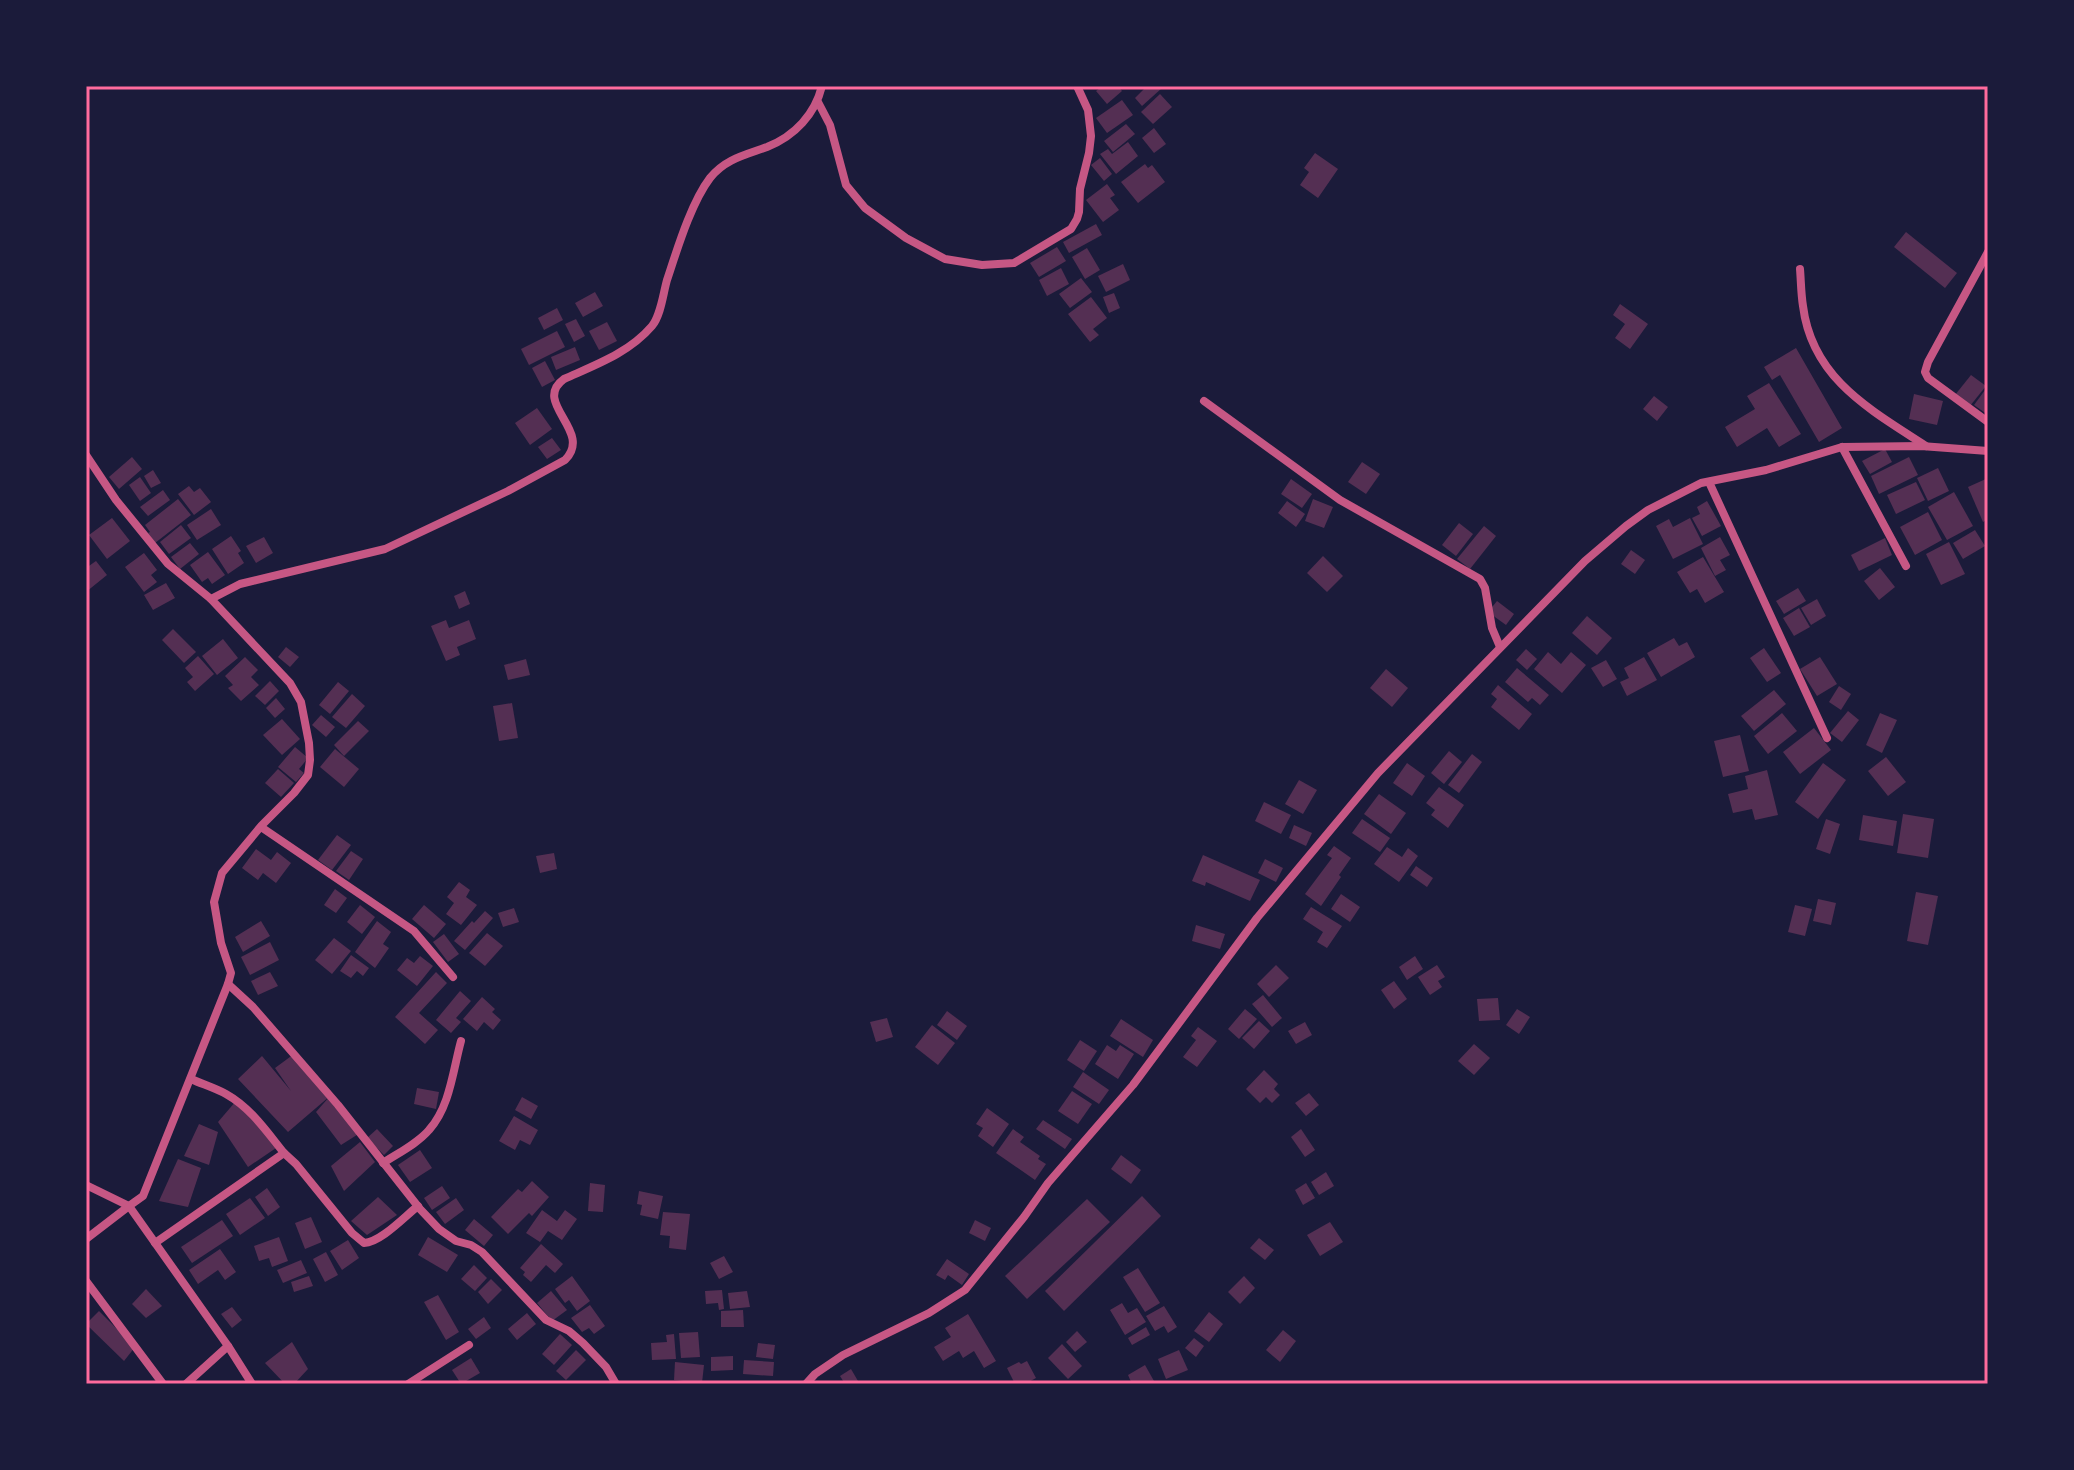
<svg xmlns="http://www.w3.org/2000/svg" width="2074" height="1470" font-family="Merriweather,serif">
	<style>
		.building { fill: #542f53 }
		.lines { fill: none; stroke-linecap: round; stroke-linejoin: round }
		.minor { stroke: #c65784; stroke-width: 8 }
		.neatline { fill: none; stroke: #ff6b9d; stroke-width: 3 }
	</style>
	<rect width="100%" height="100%" fill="#1b1b3a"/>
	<g class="building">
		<polygon points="1103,86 1118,86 1122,91 1107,104 1096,91"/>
		<polygon points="1147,86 1160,86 1162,88 1142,106 1135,98"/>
		<polygon points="1160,94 1172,107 1153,124 1141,112"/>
		<polygon points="1122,100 1133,115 1107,133 1096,118"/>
		<polygon points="1126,124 1135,134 1113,152 1104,141"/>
		<polygon points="1154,128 1166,144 1154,153 1142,138"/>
		<polygon points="1128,142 1138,156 1116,174 1100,154 1108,149 1112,154"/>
		<polygon points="1315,153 1338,169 1318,198 1300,185 1309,172 1304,168"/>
		<polygon points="1100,158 1112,174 1104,181 1091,165"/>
		<polygon points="1145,164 1148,168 1152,165 1165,182 1138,203 1121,182"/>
		<polygon points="1107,184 1115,195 1110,198 1119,210 1103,222 1086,200"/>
		<polygon points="1096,224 1102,235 1069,253 1063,242"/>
		<polygon points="1906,232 1957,273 1945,288 1894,247"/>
		<polygon points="1057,247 1066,261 1039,277 1030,263"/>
		<polygon points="1087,248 1100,270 1085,279 1072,257"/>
		<polygon points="1123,264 1130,280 1106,292 1098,276"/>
		<polygon points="1061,268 1069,284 1047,296 1039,280"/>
		<polygon points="1081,278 1092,292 1070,308 1059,294"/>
		<polygon points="595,292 603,306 583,317 575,303"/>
		<polygon points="1114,293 1120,308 1109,313 1103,297"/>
		<polygon points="1091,297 1107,318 1093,329 1099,335 1090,342 1068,314"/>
		<polygon points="1620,304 1648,324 1630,349 1615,338 1625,324 1613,315"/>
		<polygon points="557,308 563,320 544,330 538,318"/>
		<polygon points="576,319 585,336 574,342 565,324"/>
		<polygon points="607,322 617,341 599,350 589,331"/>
		<polygon points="557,331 565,347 529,365 521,349"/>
		<polygon points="575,347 580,360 556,370 551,357"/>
		<polygon points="1796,348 1842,428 1819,442 1780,375 1772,380 1764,367"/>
		<polygon points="545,361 555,380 542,387 532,368"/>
		<polygon points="1971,375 1986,386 1970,406 1955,395"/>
		<polygon points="1769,383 1801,434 1779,447 1767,428 1737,447 1725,427 1755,409 1747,396"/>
		<polygon points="1988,386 1988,415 1974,405"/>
		<polygon points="1914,394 1943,401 1937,425 1909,419"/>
		<polygon points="1654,396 1668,407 1657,421 1643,409"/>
		<polygon points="537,408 552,429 530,445 515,423"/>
		<polygon points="552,438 561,450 547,459 538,447"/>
		<polygon points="1885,449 1892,462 1870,474 1862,461"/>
		<polygon points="132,457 142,469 119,489 109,477"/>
		<polygon points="1909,457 1918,475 1879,494 1871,476"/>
		<polygon points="1362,462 1380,474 1366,494 1348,482"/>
		<polygon points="1938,468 1949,491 1928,501 1917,478"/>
		<polygon points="153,470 161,483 151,488 144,476"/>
		<polygon points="140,477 151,493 140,501 129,485"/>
		<polygon points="1988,478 1988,519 1983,522 1968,487"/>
		<polygon points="1291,479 1312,494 1302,508 1281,494"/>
		<polygon points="1916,482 1925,500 1896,514 1887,495"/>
		<polygon points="189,486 194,492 200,488 211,502 194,515 178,494"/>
		<polygon points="163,490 170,500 148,516 140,507"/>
		<polygon points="1954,492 1973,526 1947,540 1928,507"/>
		<polygon points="178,499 191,515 155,543 148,533 150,532 145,525"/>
		<polygon points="1313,499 1333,507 1324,528 1305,521"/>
		<polygon points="1287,501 1305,514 1296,527 1278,513"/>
		<polygon points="1707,501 1721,526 1702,536 1692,518 1700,514 1697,507"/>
		<polygon points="211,509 221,525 197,540 187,525"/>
		<polygon points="1928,512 1942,540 1915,555 1900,527"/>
		<polygon points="112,518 130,541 107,559 89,535"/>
		<polygon points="1690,518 1703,544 1673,559 1656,526 1669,519 1673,527"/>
		<polygon points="1459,523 1473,534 1456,556 1442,545"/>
		<polygon points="181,525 191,538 169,554 160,542"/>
		<polygon points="1484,526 1496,536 1470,569 1457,559"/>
		<polygon points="1975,530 1985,546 1963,559 1953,543"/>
		<polygon points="231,536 241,551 238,553 244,563 228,574 212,549"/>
		<polygon points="264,537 273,553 256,563 246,546"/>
		<polygon points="1720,537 1730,555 1720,560 1726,570 1715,576 1701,548"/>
		<polygon points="1885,538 1892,555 1859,571 1851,555"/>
		<polygon points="1949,542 1965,574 1941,585 1926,554"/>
		<polygon points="190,543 199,554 180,569 171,557"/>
		<polygon points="1631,550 1645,560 1635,574 1621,564"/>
		<polygon points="208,552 225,575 212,584 208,578 202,582 190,565"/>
		<polygon points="144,553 157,570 151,575 157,582 144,592 125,567"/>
		<polygon points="1323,556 1343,576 1327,592 1307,573"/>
		<polygon points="1703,557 1724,592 1705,603 1697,589 1690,593 1677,572"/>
		<polygon points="96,561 107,575 86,592 86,568"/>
		<polygon points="1880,568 1895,587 1879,600 1864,581"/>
		<polygon points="166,583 175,598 153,610 144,595"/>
		<polygon points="1798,588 1806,601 1784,614 1776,601"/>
		<polygon points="465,591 470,604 459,609 454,596"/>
		<polygon points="1817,599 1826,616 1811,625 1801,608"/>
		<polygon points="1497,601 1514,614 1506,625 1488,612"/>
		<polygon points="1799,608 1810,627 1794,636 1783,618"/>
		<polygon points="1587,616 1612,638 1597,655 1572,633"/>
		<polygon points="446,620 449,628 469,620 476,639 457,647 460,655 446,661 431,626"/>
		<polygon points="173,629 196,652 184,663 162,640"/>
		<polygon points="1674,638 1679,646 1687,642 1695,657 1661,677 1647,653"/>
		<polygon points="223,639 238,658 217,675 202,656"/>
		<polygon points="286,647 299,657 290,667 278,657"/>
		<polygon points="1764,648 1781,673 1767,682 1750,658"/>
		<polygon points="1526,649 1537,659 1527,670 1516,660"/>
		<polygon points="1548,652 1561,664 1571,652 1586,665 1562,693 1534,669"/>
		<polygon points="198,656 214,674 195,691 187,682 193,677 185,668"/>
		<polygon points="245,657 258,670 251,677 259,685 241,701 228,688 233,685 225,676"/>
		<polygon points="1644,657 1657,680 1627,696 1620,682 1629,678 1624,668"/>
		<polygon points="1820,657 1837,684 1817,696 1800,669"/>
		<polygon points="526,659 530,675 508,680 504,665"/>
		<polygon points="1606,660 1617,679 1603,687 1591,668"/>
		<polygon points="1517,668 1549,695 1540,705 1532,698 1528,702 1505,682"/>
		<polygon points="1386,669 1408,688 1392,707 1370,688"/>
		<polygon points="270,681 279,691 265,705 255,696"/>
		<polygon points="338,682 349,691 330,714 319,705"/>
		<polygon points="1498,685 1532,714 1519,730 1491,707 1497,699 1491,694"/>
		<polygon points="1839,686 1851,694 1841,710 1829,702"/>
		<polygon points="1774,690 1786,704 1754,731 1741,716"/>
		<polygon points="352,694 365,706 346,728 332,717"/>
		<polygon points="276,698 285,709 275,718 266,708"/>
		<polygon points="512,703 518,738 499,741 493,706"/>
		<polygon points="1848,711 1859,720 1842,742 1830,733"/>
		<polygon points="1782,713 1797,731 1768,754 1754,736"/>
		<polygon points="1880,713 1897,720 1882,753 1866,745"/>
		<polygon points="321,715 335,727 326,737 312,725"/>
		<polygon points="282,719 300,739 282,755 263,735"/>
		<polygon points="358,721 369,731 344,756 334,745"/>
		<polygon points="1814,728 1831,750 1800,774 1783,752"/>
		<polygon points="1740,735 1749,771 1723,777 1714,741"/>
		<polygon points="295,747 308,758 299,769 304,773 296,782 278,767"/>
		<polygon points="335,749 359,769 344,787 320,767"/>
		<polygon points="1449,751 1462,762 1444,784 1431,773"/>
		<polygon points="1472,754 1482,762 1459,793 1448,785"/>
		<polygon points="1886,757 1906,782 1888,796 1868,771"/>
		<polygon points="1407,763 1425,776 1412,796 1393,783"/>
		<polygon points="1823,763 1846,780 1818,819 1795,802"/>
		<polygon points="278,769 294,783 281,797 265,783"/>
		<polygon points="1767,770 1778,815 1755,820 1752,809 1733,813 1728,794 1748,789 1745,776"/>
		<polygon points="1299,780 1317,790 1303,814 1285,804"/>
		<polygon points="1439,787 1464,805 1448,828 1431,815 1435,810 1426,803"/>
		<polygon points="1379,794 1406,813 1391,834 1364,814"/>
		<polygon points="1264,802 1291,815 1281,834 1255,821"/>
		<polygon points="1903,814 1934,819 1928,858 1897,853"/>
		<polygon points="1863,815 1897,821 1893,846 1859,840"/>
		<polygon points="1362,819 1390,838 1380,852 1352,833"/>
		<polygon points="1826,819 1840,824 1830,854 1816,849"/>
		<polygon points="1294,825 1312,833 1306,846 1289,838"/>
		<polygon points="337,835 351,845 332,870 318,860"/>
		<polygon points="1334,846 1351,858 1339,875 1341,877 1321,906 1305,894 1332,858 1327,855"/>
		<polygon points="1387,847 1402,857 1408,848 1418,856 1399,882 1374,864"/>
		<polygon points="256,849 271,860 277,852 291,863 276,883 263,873 258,880 242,868"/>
		<polygon points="351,851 363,859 349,880 336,871"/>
		<polygon points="554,853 557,869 540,873 536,856"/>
		<polygon points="1203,855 1260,880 1250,901 1206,882 1205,886 1192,881"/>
		<polygon points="1265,859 1283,868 1276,882 1258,873"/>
		<polygon points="1416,866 1433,878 1427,887 1410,875"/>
		<polygon points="459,882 470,890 466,897 477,905 461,925 446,914 454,903 447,897"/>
		<polygon points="335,889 347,898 336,913 324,905"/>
		<polygon points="1916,892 1938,896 1928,945 1907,941"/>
		<polygon points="1341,894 1360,907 1350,922 1331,909"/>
		<polygon points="1818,899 1836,903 1831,925 1813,921"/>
		<polygon points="360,905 375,917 362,934 347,922"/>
		<polygon points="424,905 446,924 434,938 412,919"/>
		<polygon points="1795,905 1812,909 1805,936 1788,932"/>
		<polygon points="1311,907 1342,926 1327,948 1317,942 1323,932 1303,919"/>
		<polygon points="514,908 519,922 503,927 498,913"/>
		<polygon points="485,911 493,918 465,950 454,941 472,921 474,923"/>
		<polygon points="261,921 270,936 243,952 235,937"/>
		<polygon points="377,921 391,932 383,944 389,948 375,968 355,952"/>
		<polygon points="1196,925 1225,934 1220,949 1192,941"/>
		<polygon points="487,933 503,946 485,966 469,953"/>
		<polygon points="444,934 459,954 448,962 433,942"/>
		<polygon points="334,938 351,951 332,974 315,960"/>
		<polygon points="270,942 279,960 250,975 241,957"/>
		<polygon points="351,955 369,968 363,976 357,971 351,978 340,971"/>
		<polygon points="420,956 433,966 417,986 397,970 407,958 414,963"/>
		<polygon points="1415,956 1423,969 1407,980 1399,967"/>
		<polygon points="1276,965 1289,978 1269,997 1257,984"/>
		<polygon points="1437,965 1445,977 1438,981 1442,987 1430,995 1418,977"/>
		<polygon points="270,972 278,986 258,995 251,981"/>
		<polygon points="436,972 447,983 419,1013 438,1030 425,1044 395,1017"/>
		<polygon points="1394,981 1407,999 1394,1009 1381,990"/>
		<polygon points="460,991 471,1001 456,1018 461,1022 451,1033 436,1020"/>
		<polygon points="1263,995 1282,1018 1272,1027 1252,1004"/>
		<polygon points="482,997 495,1009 492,1012 501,1020 493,1030 484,1022 477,1031 463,1019"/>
		<polygon points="1498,998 1500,1020 1479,1021 1477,999"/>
		<polygon points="1245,1009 1257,1019 1239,1039 1228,1029"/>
		<polygon points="1517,1009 1530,1017 1519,1034 1506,1025"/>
		<polygon points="947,1011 967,1026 957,1040 937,1025"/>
		<polygon points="887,1018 893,1037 876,1042 870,1022"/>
		<polygon points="1121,1019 1153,1040 1143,1057 1110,1036"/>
		<polygon points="1259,1021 1270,1031 1254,1049 1242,1038"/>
		<polygon points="1305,1022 1312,1035 1296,1044 1288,1031"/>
		<polygon points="932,1025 955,1043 938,1065 915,1047"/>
		<polygon points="1198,1027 1217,1041 1197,1067 1183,1057 1196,1040 1191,1036"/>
		<polygon points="1080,1040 1097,1051 1084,1071 1067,1060"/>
		<polygon points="1474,1044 1490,1058 1474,1075 1458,1061"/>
		<polygon points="1107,1045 1116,1051 1120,1045 1134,1054 1118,1079 1095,1064"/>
		<polygon points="294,1054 330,1096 360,1133 341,1145 316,1112 330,1096 288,1132 238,1079 262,1056 291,1091 275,1068"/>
		<polygon points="1264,1070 1278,1084 1274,1089 1280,1095 1272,1103 1266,1097 1260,1103 1246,1089"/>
		<polygon points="1083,1072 1109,1090 1099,1104 1073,1087"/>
		<polygon points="417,1088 439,1092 436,1109 414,1104"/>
		<polygon points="1072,1091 1092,1104 1078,1124 1058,1111"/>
		<polygon points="1309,1093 1319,1105 1306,1116 1295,1103"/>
		<polygon points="522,1097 538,1106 531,1119 515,1110"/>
		<polygon points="236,1101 279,1146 248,1167 218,1122"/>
		<polygon points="987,1108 1009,1124 993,1147 978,1136 983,1128 976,1124"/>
		<polygon points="514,1116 538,1130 530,1145 520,1140 515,1150 499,1141"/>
		<polygon points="1043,1120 1072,1139 1065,1149 1036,1129"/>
		<polygon points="199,1124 218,1132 209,1165 184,1156"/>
		<polygon points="377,1129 393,1146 384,1155 367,1138"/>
		<polygon points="1013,1129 1024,1137 1020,1142 1040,1156 1038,1159 1046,1164 1035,1180 996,1153"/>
		<polygon points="1301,1129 1315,1150 1305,1157 1291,1137"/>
		<polygon points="360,1142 375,1162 344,1191 331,1166"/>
		<polygon points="420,1150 432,1168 410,1182 398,1165"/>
		<polygon points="1121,1155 1141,1170 1131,1184 1111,1169"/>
		<polygon points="178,1159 201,1168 188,1207 159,1201"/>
		<polygon points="1326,1172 1334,1186 1319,1195 1311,1182"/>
		<polygon points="532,1181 549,1197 532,1216 529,1213 508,1234 491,1217 518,1189 522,1192"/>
		<polygon points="590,1183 605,1185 603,1212 588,1211"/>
		<polygon points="1306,1183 1315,1198 1303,1205 1295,1190"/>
		<polygon points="442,1186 450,1198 432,1210 424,1198"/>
		<polygon points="267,1188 280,1207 268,1216 255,1197"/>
		<polygon points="639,1191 663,1196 658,1219 640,1215 642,1205 637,1204"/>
		<polygon points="1142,1196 1161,1216 1064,1311 1045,1291"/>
		<polygon points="378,1197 397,1215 367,1235 351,1221"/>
		<polygon points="250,1198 265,1218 240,1235 226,1214"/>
		<polygon points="456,1198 464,1210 445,1224 436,1212"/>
		<polygon points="1087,1199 1110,1222 1027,1299 1005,1276"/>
		<polygon points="542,1210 557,1221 565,1210 577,1219 562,1240 548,1231 540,1242 526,1233"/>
		<polygon points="663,1212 690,1214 686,1250 669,1248 670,1236 660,1235"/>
		<polygon points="311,1217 322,1242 305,1249 295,1223"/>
		<polygon points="474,1219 493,1235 484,1246 465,1230"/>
		<polygon points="222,1220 233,1236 192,1263 181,1247"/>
		<polygon points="975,1220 991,1228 985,1241 969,1233"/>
		<polygon points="1330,1222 1343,1242 1320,1256 1307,1235"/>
		<polygon points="279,1237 288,1261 272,1267 269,1258 259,1261 254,1246"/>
		<polygon points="428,1237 458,1255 447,1272 418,1255"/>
		<polygon points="1259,1238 1274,1250 1265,1260 1250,1248"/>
		<polygon points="348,1240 359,1258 342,1270 330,1251"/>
		<polygon points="541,1244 563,1264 555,1273 546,1265 531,1282 523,1275 525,1272 520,1268"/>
		<polygon points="220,1249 236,1272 225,1280 218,1270 198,1284 189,1270"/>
		<polygon points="326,1252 338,1275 325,1282 313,1259"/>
		<polygon points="724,1256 733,1272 719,1279 710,1263"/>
		<polygon points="947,1259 969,1274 962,1285 948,1275 945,1280 936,1275"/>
		<polygon points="301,1260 307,1273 283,1283 277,1270"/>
		<polygon points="474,1265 487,1278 475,1291 461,1279"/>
		<polygon points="1138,1268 1160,1303 1145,1312 1123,1277"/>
		<polygon points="309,1276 313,1286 294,1292 291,1282"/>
		<polygon points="572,1276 590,1301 577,1311 569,1300 565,1303 555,1289"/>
		<polygon points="1244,1276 1255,1288 1240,1304 1228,1292"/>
		<polygon points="491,1279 502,1290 488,1304 478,1292"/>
		<polygon points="146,1289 162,1306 146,1318 132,1304"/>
		<polygon points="722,1290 724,1309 719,1310 718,1303 706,1304 705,1291"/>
		<polygon points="551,1291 567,1310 552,1321 537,1303"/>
		<polygon points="747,1291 750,1307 730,1309 728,1293"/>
		<polygon points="438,1295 459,1332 446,1340 424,1302"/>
		<polygon points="1122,1303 1128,1313 1137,1308 1146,1322 1125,1335 1110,1310"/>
		<polygon points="590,1305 605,1326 594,1334 589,1328 582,1332 571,1318"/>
		<polygon points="1164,1306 1177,1327 1168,1333 1164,1326 1155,1331 1146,1316"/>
		<polygon points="232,1307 242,1320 232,1328 221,1314"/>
		<polygon points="743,1310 744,1327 721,1327 721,1311"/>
		<polygon points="99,1311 135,1347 124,1361 86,1324"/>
		<polygon points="1209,1312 1223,1324 1209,1342 1194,1331"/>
		<polygon points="527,1313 536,1324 517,1340 508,1329"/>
		<polygon points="968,1314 996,1361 984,1368 974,1351 963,1358 959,1351 943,1361 934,1347 951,1337 945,1328"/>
		<polygon points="484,1317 491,1328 476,1339 468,1329"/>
		<polygon points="1146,1327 1150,1335 1132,1345 1128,1338"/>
		<polygon points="1283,1330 1296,1341 1280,1362 1266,1350"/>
		<polygon points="1077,1331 1087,1342 1075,1352 1066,1342"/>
		<polygon points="698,1332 700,1357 681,1358 679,1333"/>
		<polygon points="560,1334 572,1345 554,1365 542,1354"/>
		<polygon points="674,1334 676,1359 652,1360 651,1343 667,1342 666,1335"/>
		<polygon points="1194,1338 1204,1346 1196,1357 1185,1348"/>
		<polygon points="292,1342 308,1369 294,1384 285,1384 265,1363"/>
		<polygon points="758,1343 775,1345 773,1359 756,1357"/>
		<polygon points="1062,1344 1082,1366 1068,1379 1048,1358"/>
		<polygon points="576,1350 586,1360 566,1380 556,1371"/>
		<polygon points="1179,1350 1188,1370 1166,1379 1158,1359"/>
		<polygon points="733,1356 733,1370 711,1371 711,1357"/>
		<polygon points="471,1358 480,1373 461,1384 452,1370"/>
		<polygon points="744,1360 774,1362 773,1376 743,1374"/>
		<polygon points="1027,1361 1036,1378 1025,1384 1015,1384 1007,1368 1019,1362 1021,1364"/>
		<polygon points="675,1362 704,1365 702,1383 674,1380"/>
		<polygon points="1145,1365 1154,1381 1150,1384 1132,1384 1128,1375"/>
		<polygon points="851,1369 858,1381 854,1384 845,1384 840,1376"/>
	</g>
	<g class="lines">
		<g class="minor">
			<polyline points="818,102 830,125 846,185 865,208 906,238 945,259 982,265 1014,263 1071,229 1077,219 1079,212 1080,189 1089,153 1091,136 1088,110 1077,86"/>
			<polyline points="1988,252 1928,362 1925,372 1928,378 1988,422"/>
			<path d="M1800,269c1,12 1,25 3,37 9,73 68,104 123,140"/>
			<polyline points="1204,401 1340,500 1480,579 1485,588 1492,628 1500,647"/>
			<polyline points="1842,447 1906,566"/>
			<polyline points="86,455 116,500 168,564 211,599"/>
			<polyline points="1709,482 1827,738"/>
			<polyline points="261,827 414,931 453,977"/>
			<polyline points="228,984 253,1007 338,1105 420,1209 439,1229 456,1241 471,1245 482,1252 546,1320 569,1331 583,1343 606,1367 616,1384"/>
			<path d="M284,1153l12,11 56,69 12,10c17,-1 40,-26 54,-37"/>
			<path d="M383,1163c15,-10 34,-19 46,-33 21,-23 24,-60 32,-89"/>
			<polyline points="86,1185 129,1206 86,1239"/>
			<path d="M155,1243l129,-90c-17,-21 -33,-45 -58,-59 -11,-6 -24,-10 -35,-15"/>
			<polyline points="86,1281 163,1384"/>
			<polyline points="186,1384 228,1346"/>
			<path d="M252,1384l-24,-38 -99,-140 14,-10 85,-212 3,-11 -10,-30 -7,-41 8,-29 40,-48 32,-32 14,-18 2,-15 -1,-17 -8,-41 -11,-19 -79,-84 29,-15 145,-35 123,-58 57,-31c29,-29 -34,-57 -1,-81 31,-14 65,-26 88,-53 9,-11 11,-32 15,-46 10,-30 24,-77 43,-102 15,-19 35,-23 57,-31 28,-11 48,-33 55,-61"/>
			<polyline points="408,1384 469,1345"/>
			<polyline points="806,1384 815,1374 843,1355 929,1313 965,1290 1024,1217 1048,1183 1133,1085 1257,918 1378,773 1585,561 1626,526 1648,510 1701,483 1766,470 1842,447 1921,446 1988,451"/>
		</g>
	</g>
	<rect width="2074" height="1470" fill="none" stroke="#1b1b3a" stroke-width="176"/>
	<rect x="88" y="88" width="1898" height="1294" class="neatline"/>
</svg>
